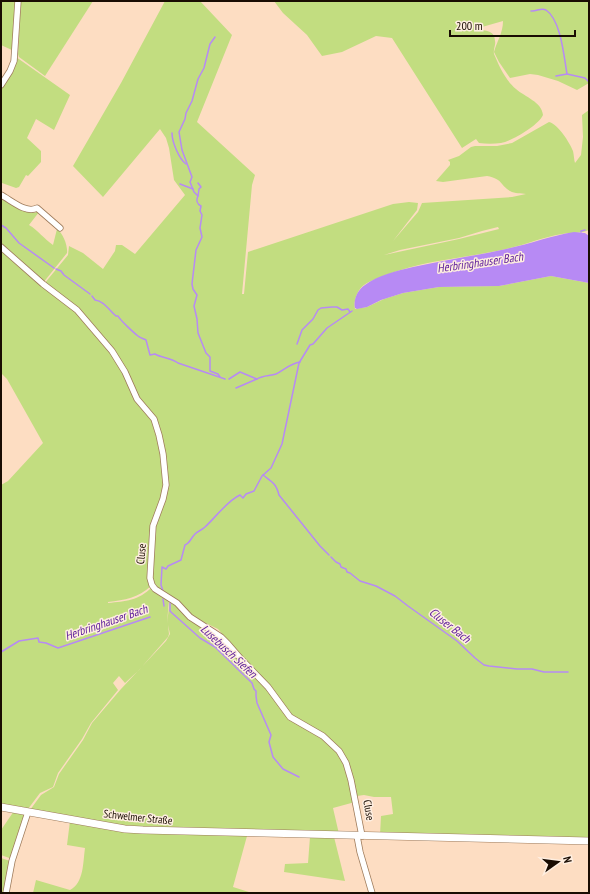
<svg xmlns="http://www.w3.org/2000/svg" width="590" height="894" font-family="'PT Sans Narrow',sans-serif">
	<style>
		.green { fill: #c2dd80; fill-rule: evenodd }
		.water { fill: #b78af4 }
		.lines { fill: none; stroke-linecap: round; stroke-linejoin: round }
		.stream { stroke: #b78af4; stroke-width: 1.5 }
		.minor-casing { stroke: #9e7b5b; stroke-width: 7 }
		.major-casing { stroke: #9e7b5b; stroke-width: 8 }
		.minor { stroke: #fff; stroke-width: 5.5 }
		.major { stroke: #fff; stroke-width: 7 }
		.labels { text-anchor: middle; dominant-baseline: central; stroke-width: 3; stroke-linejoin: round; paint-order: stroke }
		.street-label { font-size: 11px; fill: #190c02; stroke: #feeee0 }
		.water-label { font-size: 12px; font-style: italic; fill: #60209c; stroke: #feeee0 }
	</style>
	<rect width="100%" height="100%" fill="#fdddc2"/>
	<g class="green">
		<polygon points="1,1 17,1 14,51 1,45"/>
		<polygon points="21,1 93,1 45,76 19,57 18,54"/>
		<path d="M165,1h35l32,34 -35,87 58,53 -3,10 -10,109h2l4,-42 145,-48 16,-2 9,1 -1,7 -24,31 25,-29 4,-9 90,-6 14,-3c-5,-1 -11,0 -16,-3 -11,-7 -7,-12 -23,-15l-44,6 -7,-1 14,-16v-3l-2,-2 11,-4 12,-9 4,-1h22l15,-3 37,-21c9,2 21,21 24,29 1,4 1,9 2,12l6,-8 2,-18 -1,-22 7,-5v120c-8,4 -18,2 -27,4 -19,3 -37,11 -56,15 -40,9 -81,11 -120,26 -7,3 -15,5 -22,10 -6,4 -11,16 -9,24l12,-2 17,-8 19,-6 36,-6 60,-1 52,-10 38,7v555l-209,-3 1,-19 12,-2 -2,-17h-17l-10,-2 -7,1 -10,-34 -13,-20 -15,-11 -32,-19 -19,-29 -28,-28 -22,-26 -29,-14 -8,-10 -25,-16 -5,-8 -1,1 1,4c-13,12 -26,14 -43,16v1c18,-2 30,-2 44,-16l17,13 -2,23 3,-23 8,5 12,13 21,10 10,7 20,24 22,22 25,36 26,14 19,14 12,17 10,40 -22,6 6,26 -195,-5 -18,-2 -96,-17 11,-15 13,-8 5,-13 24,-34 9,-17 29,-34 45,-48 4,-7 -2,-9 1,9 -1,3 -29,33 -14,13 -6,-7 -6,7 5,7 -27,33 -9,16 -24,34 -5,14 -13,6 -12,16 -27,-4v-320l7,-4 35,-38 -36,-64 -6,-6v-124l42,36 35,26 1,-1 -3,-4 -32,-22 24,-29 1,-9 14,7 20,16 12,-18 1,-6h6l13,9 50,-59 -11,-15 -5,-32 -3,-10 -6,-9 -57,68 -30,-31 48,-83zM498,227l1,2 -40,10 -75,16 16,-5 59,-12 23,-7z"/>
		<path d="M274,1h315l-1,76 1,6 -12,7 -19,-9 -20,-6 -8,-1 -20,4 -11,-16 -5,-10c3,-11 9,-19 9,-31l-28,8c8,2 20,0 20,12 1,4 -2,8 -1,13 5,12 12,27 22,35 9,8 26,13 27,26 -4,10 -31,26 -42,28 -7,1 -15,1 -22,0l-3,-4 -14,9 -70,-110 -16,-2 -34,16 -20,4 -15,-21 -24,-22z"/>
		<polygon points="16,57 70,95 54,130 36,119 27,138 41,151 41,162 28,176 26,175 19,187 16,188 2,183 1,186 1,86"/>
		<path d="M1,196l34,17 2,-2 2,1 -10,13c9,5 15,14 24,20l4,-16c6,4 11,17 10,24l-24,30 -42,-37z"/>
		<polygon points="14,811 26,812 12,859 1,855 1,830"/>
		<path d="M70,821l72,11 105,4 -14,51 19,6h-219l3,-13 34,10c14,-7 13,-28 15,-42l-18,-3z"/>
		<polygon points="310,837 334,837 345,881 284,872 285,864 308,863"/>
		<polygon points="1,858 10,861 5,893 1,893"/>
	</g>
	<path class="water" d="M574,232l11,1 4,3v47l-38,-7 -52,10 -60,1 -36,6 -22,7 -14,7 -10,2 -2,-1c-2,-8 3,-19 10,-23 13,-10 32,-14 48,-18 31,-7 62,-11 93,-18 23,-5 45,-13 68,-17z"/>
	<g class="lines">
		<g class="stream">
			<path d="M531,11c5,1 10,-4 15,-1 15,10 18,47 21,64l18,4 3,3"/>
			<path d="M215,37l-5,7 -6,24 -6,11 -6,22 -6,12 -1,6 -6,13 3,18 10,27 -2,5 4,10 4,4c-2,4 -1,8 3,10l-1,5 2,4 -2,13 2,9 -6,13 -4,34 1,5 4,6 -3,11 3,13 1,14 8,20 4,4v14l8,3 2,3"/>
			<polyline points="556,76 567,74"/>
			<path d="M172,133c0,9 7,26 14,31"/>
			<polyline points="180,184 193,189"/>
			<polyline points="198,196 199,189 201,187 198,183"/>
			<polyline points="1,225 6,228 19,243 54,268"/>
			<polyline points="581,232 581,231 585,230"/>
			<polyline points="56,269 61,271 64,275 90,294"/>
			<path d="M92,296l3,4c9,1 14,10 21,16h2c2,4 16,17 20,20 2,2 6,3 8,4l4,15 5,-1c7,4 16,4 23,9l47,16"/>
			<polyline points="297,344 302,330 313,319 318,310 321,308 332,307 337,307 342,310 348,309 350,312"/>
			<path d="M229,379l11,-7 17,7c6,-4 13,-3 19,-5 8,-4 15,-11 24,-12"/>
			<polyline points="236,388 257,379"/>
			<path d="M263,475c9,7 13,8 16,20l41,51 9,9"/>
			<polyline points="331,557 336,562 340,564 341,567 346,569 347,572 350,573 360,581 376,586 395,596 408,606 457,641 474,657 475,658 484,665 489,666 517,669 532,669 544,672 568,672"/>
			<path d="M163,591l-2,-6 1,-18 4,2 2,-3 13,-6 4,-15c5,-2 6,-7 10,-11 3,-3 7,-4 10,-7 10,-9 23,-27 35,-32l3,3 3,-4 8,-3 8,-15 9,-8 11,-24 17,-81 11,-18 3,-1 14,-16 25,-17"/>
			<polyline points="163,599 164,606"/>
			<polyline points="170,603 170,611 172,613 200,638 215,647 252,683 254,689 256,691 256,696 257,703 271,735 269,742 273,757 283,769 299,777"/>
			<polyline points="1,652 19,641 38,638 39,642 46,643 58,648 150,617"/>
		</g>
		<g class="minor-casing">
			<g id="minor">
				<polyline points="1,85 10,71 14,61 18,1"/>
				<path d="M1,195c10,5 25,19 36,13l23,20"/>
				<polyline points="1,247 43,284 77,310 112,351 125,372 137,399 154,419 159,435 163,454 166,485 163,499 153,526 150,578 152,585 155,589 177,603 190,617 221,637 228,644 241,659 268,687 290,717 323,736 339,751 346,763 351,780 362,836"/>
				<polyline points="357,836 360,852 372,893"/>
				<polyline points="6,893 12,861 28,812"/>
			</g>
		</g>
		<g class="major-casing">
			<polyline id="major" points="1,807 125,829 143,830 589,841"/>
		</g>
		<use href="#minor" class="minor"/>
		<use href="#major" class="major"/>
	</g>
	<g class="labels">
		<g class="street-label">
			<text transform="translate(141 554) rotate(-85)">Cluse</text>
			<text transform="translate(369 810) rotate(80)">Cluse</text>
			<text transform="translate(138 817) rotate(6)">Schwelmer Straße</text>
		</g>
		<g class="water-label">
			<text transform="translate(480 262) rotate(-8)">Herbringhauser Bach</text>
			<text transform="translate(106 622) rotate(-19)">Herbringhauser Bach</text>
			<text transform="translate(450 625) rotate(38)">Cluser Bach</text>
			<text transform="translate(229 651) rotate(43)">Lusebusch Siefen</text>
		</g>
	</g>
	<rect width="590" height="894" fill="none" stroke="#190c02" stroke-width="4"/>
	<g transform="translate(558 862) rotate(76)" stroke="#feeee0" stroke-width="3" paint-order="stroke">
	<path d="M0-3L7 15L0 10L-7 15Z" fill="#190c02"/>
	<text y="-6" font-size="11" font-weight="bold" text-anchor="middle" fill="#190c02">N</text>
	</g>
	<path d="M450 30v6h125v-6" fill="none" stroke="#190c02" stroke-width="2"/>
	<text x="456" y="30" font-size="12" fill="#190c02" stroke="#feeee0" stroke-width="3" paint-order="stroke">200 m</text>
</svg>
